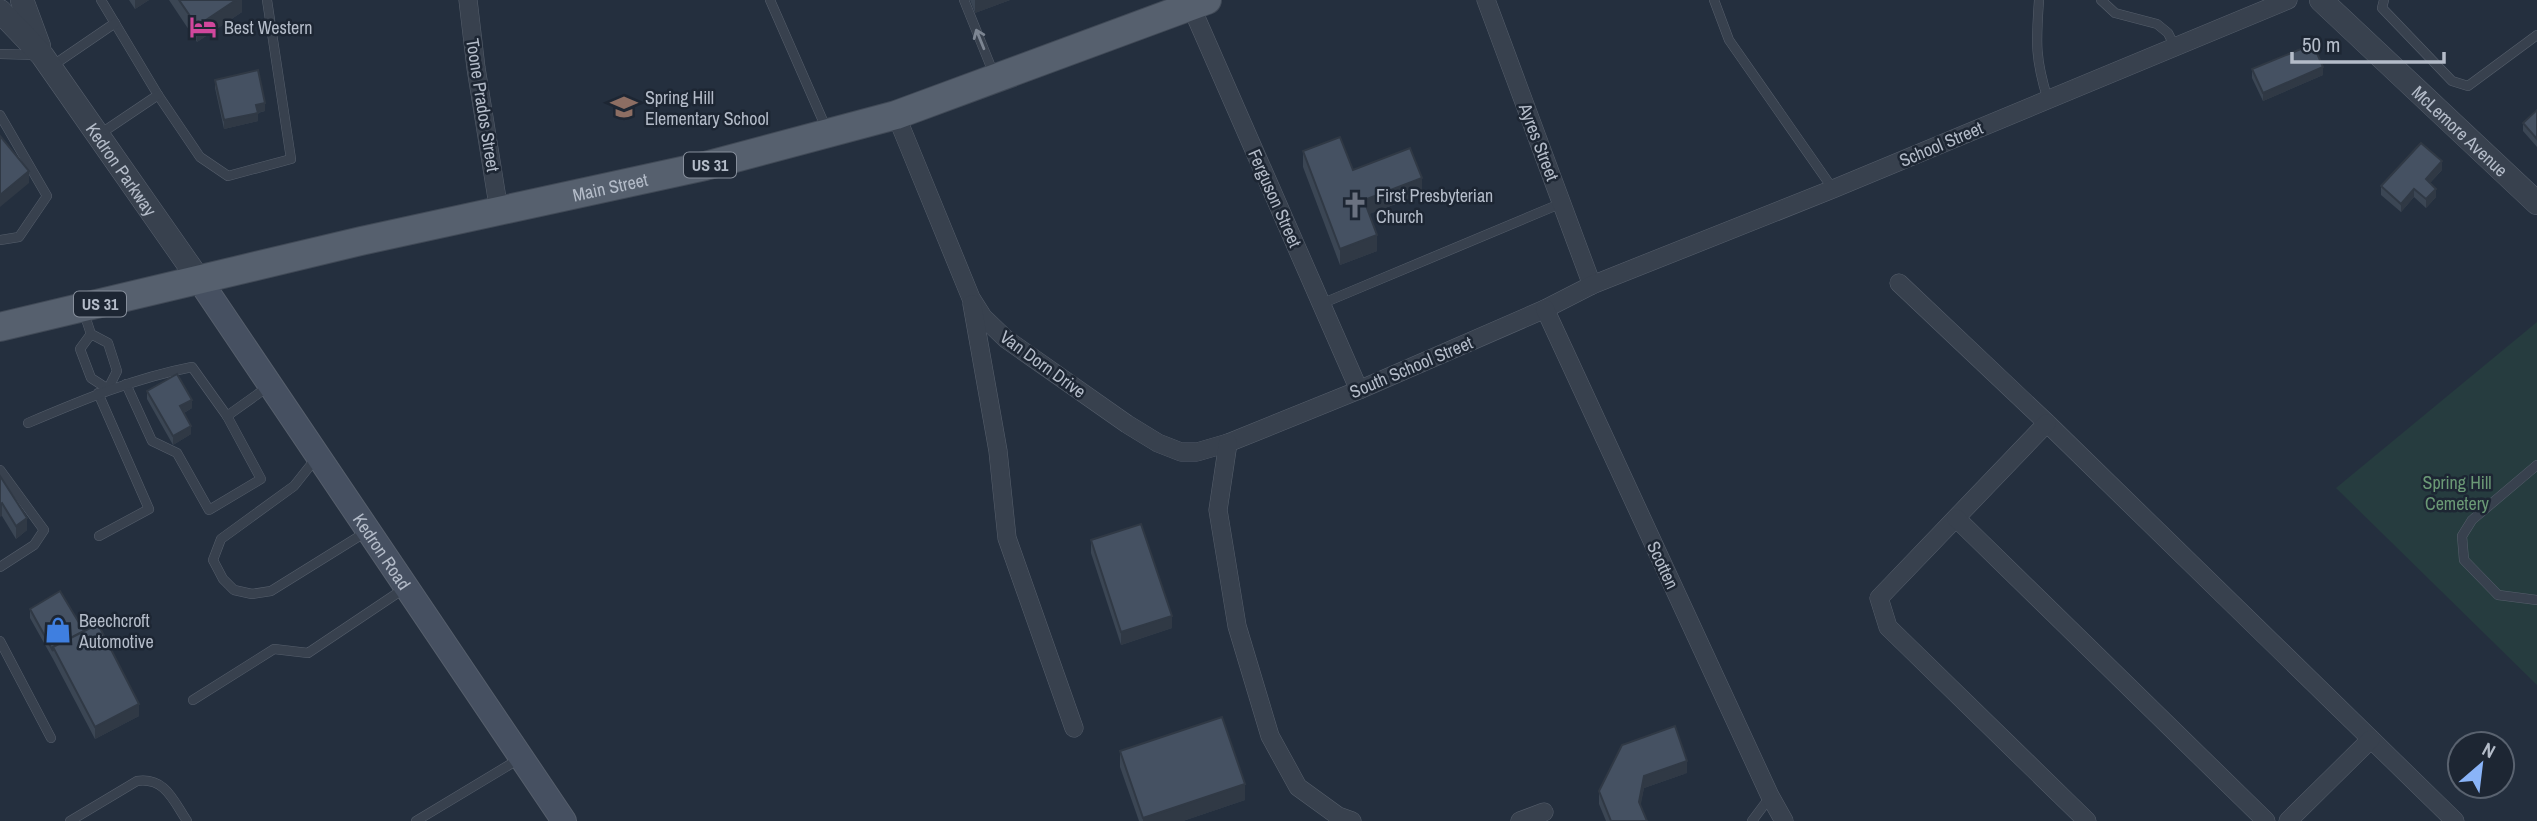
<svg xmlns="http://www.w3.org/2000/svg" width="2537" height="821" font-family="'Archivo Narrow',sans-serif">
	<style>
		.green { fill: #263c3f }
		.lines { fill: none; stroke-linecap: round; stroke-linejoin: round }
		.service-casing { stroke: #565f6c; stroke-width: 10 }
		.minor-casing { stroke: #565f6c; stroke-width: 19 }
		.tertiary-casing { stroke: #565f6c; stroke-width: 24 }
		.secondary-casing { stroke: #565f6c; stroke-width: 26 }
		.primary-casing { stroke: #414a57; stroke-width: 30 }
		.service { stroke: #38414e; stroke-width: 9 }
		.minor { stroke: #38414e; stroke-width: 18 }
		.tertiary { stroke: #38414e; stroke-width: 23 }
		.secondary { stroke: #465061; stroke-width: 24 }
		.primary { stroke: #56606e; stroke-width: 28 }
		.wall { fill: #3b4654 }
		.shaded-wall { fill: #303945 }
		.building { fill: #455162; stroke: #303945; stroke-width: 2 }
		.oneway { stroke: #7c8592 }
		.labels { text-anchor: middle; dominant-baseline: central; stroke-width: 5; stroke-linejoin: round; paint-order: stroke }
		.shield { fill: #1d2633; stroke: #878f9c; stroke-width: 2 }
		.shield-label { font-size: 16px; font-weight: bold; fill: #b4bcc9 }
		.poi-label { font-size: 18px; fill: #b4bcc9; stroke: #1d2633; text-anchor: start }
		.street-label { font-size: 18px; fill: #b4bcc9; stroke: #1d2633 }
		.park-label { font-size: 18px; fill: #6b9a76; stroke: #1d2633 }
	</style>
	<rect width="100%" height="100%" fill="#242f3e"/>
	<polygon class="green" points="2537,322 2537,685 2336,488"/>
	<g class="lines">
		<g class="service-casing">
			<g id="service">
				<polyline points="101,0 158,95 200,157 228,176 291,159 267,0"/>
				<polyline points="770,0 827,130"/>
				<polyline points="964,0 995,77"/>
				<polyline points="1714,0 1729,40 1833,189"/>
				<path d="M2039,0c-3,42 -4,59 9,100"/>
				<polyline points="2101,0 2115,13 2157,24 2168,33 2175,47"/>
				<polyline points="2384,0 2382,8 2452,81 2468,86 2537,35"/>
				<polyline points="0,54 37,55"/>
				<polyline points="52,66 115,23"/>
				<polyline points="0,115 47,196 19,237 0,240"/>
				<polyline points="100,134 158,95"/>
				<polyline points="1321,304 1562,203"/>
				<polyline points="83,310 91,334 108,343 117,371 108,389 91,378 80,349 91,334"/>
				<polyline points="126,384 152,441 177,453 209,510 261,479 227,416"/>
				<polyline points="98,393 149,509 99,536"/>
				<path d="M28,423c54,-23 107,-45 164,-56l35,49 42,-30"/>
				<polyline points="317,457 294,486 221,539 213,560 223,579 234,590 252,594 271,591 366,532"/>
				<polyline points="2537,465 2472,520 2462,536 2464,560 2498,595 2537,600"/>
				<polyline points="0,470 44,530 34,545 0,567"/>
				<polyline points="0,641 51,738"/>
				<polyline points="193,700 274,649 308,653 405,588"/>
				<path d="M70,821l67,-40c28,-4 36,19 50,40"/>
				<polyline points="416,821 519,759"/>
				<polyline points="1752,821 1770,797"/>
			</g>
		</g>
		<g class="minor-casing">
			<g id="minor">
				<polyline points="468,0 476,68 499,211"/>
				<polyline points="1486,0 1592,285"/>
				<polyline points="1191,6 1359,390"/>
				<polyline points="896,115 971,298 983,317 1006,339 1127,424 1158,443 1181,452 1197,452 1228,443 1359,390 1545,309 1592,285 1833,189 2288,0"/>
				<polyline points="1899,283 2047,423 2455,821"/>
				<polyline points="972,304 998,451 1007,538 1074,728"/>
				<polyline points="1545,309 1770,796 1784,821"/>
				<polyline points="2047,423 1879,598 1888,627 2087,821"/>
				<polyline points="1228,443 1218,510 1237,626 1270,736 1298,787 1338,816 1352,821"/>
				<polyline points="1956,518 2266,821"/>
				<polyline points="1520,821 1544,812"/>
				<polyline points="2288,821 2371,739"/>
			</g>
		</g>
		<g class="tertiary-casing">
			<g id="tertiary">
				<polyline points="22,0 39,46"/>
				<path id="s1" d="M2321,0l216,203"/>
				<path id="s2" d="M0,11l42,44 158,226"/>
			</g>
		</g>
		<g class="secondary-casing">
			<g id="secondary">
				<path id="s3" d="M200,281l364,540"/>
			</g>
		</g>
		<g class="primary-casing">
			<g id="primary">
				<path id="s4" d="M0,327l361,-86 344,-75 191,-51 311,-115"/>
			</g>
		</g>
		<use href="#service" class="service"/>
		<use href="#minor" class="minor"/>
		<use href="#tertiary" class="tertiary"/>
		<use href="#secondary" class="secondary"/>
		<use href="#primary" class="primary"/>
	</g>
	<g class="wall">
		<polygon points="129,0 149,0 135,9"/>
		<polygon points="169,0 242,0 242,12 197,42"/>
		<polygon points="970,0 1010,0 975,13"/>
		<polygon points="2252,69 2323,75 2263,101 2252,78"/>
		<polygon points="215,80 265,111 258,113 258,121 224,129 215,88"/>
		<polygon points="2537,110 2537,147 2523,131 2523,123"/>
		<polygon points="1303,151 1353,170 1422,194 1369,214 1377,251 1340,265 1303,167"/>
		<polygon points="2442,170 2430,183 2436,197 2426,208 2414,197 2401,212 2381,195 2381,186"/>
		<polygon points="147,391 192,408 184,413 191,434 173,445 147,399"/>
		<polygon points="0,476 27,530 16,539 2,516"/>
		<polygon points="1091,540 1172,628 1121,645 1091,553"/>
		<polygon points="30,609 84,631 139,716 95,739 53,659 30,618"/>
		<polygon points="1120,751 1245,800 1183,821 1139,821 1120,767"/>
		<polygon points="1687,773 1644,788 1640,806 1647,821 1606,821 1599,804 1599,791"/>
	</g>
	<g class="shaded-wall">
		<polygon points="135,0 149,0 135,9"/>
		<polygon points="236,0 242,0 242,12 197,42 197,26"/>
		<polygon points="975,0 1010,0 975,13"/>
		<polygon points="2323,67 2323,75 2263,101 2263,93"/>
		<polygon points="265,103 265,111 256,113 256,105"/>
		<polygon points="258,113 258,121 224,129 224,120"/>
		<polygon points="2442,161 2442,170 2426,187 2426,179"/>
		<polygon points="29,171 29,183 0,207 0,195"/>
		<polygon points="1422,178 1422,194 1364,216 1364,200"/>
		<polygon points="2414,189 2414,197 2401,212 2401,204"/>
		<polygon points="2436,189 2436,197 2426,208 2426,199"/>
		<polygon points="1377,235 1377,251 1340,265 1340,249"/>
		<polygon points="192,400 192,408 180,415 180,406"/>
		<polygon points="191,426 191,434 173,445 173,436"/>
		<polygon points="2,503 2,516 0,517 0,504"/>
		<polygon points="27,518 27,530 16,539 16,526"/>
		<polygon points="1172,616 1172,628 1121,645 1121,632"/>
		<polygon points="139,704 139,716 95,739 95,727"/>
		<polygon points="1687,761 1687,773 1644,788 1639,814 1639,802 1644,776"/>
		<polygon points="1245,784 1245,800 1183,821 1143,821 1143,818"/>
	</g>
	<g class="building">
		<polygon points="179,0 236,0 197,26"/>
		<polygon points="2313,44 2323,67 2263,93 2252,69"/>
		<polygon points="258,70 265,103 256,105 258,113 224,120 215,80"/>
		<polygon points="2537,110 2537,139 2523,123"/>
		<polygon points="0,136 29,171 0,195"/>
		<polygon points="1340,137 1353,170 1410,148 1422,178 1364,200 1377,235 1340,249 1303,151"/>
		<polygon points="2421,143 2442,161 2426,179 2436,189 2426,199 2414,189 2401,204 2381,186"/>
		<polygon points="177,374 192,400 180,406 191,426 173,436 147,391"/>
		<polygon points="0,476 27,518 16,526 2,503 0,504"/>
		<polygon points="1141,524 1172,616 1121,632 1091,540"/>
		<polygon points="60,591 84,631 53,647 53,651 30,609"/>
		<polygon points="98,624 139,704 95,727 53,647"/>
		<polygon points="1222,717 1245,784 1143,818 1120,751"/>
		<polygon points="1675,726 1687,761 1644,776 1639,802 1647,821 1611,821 1599,791 1622,745"/>
	</g>
	<defs><path id="oneway-shaft" d="M-6 0H5M1.5-3L5.5 0L1.5 3" fill="none" stroke-width="1.6" stroke-linecap="round" stroke-linejoin="round" transform="scale(1.75)"/></defs>
	<use class="oneway" href="#oneway-shaft" transform="translate(980 39) rotate(-112)"/>
	<defs>
		<g id="hotel-bare" transform="scale(2.1)"><path d="M-6-4.5h1.5V1H6V5H4.5V3h-9V5H-6ZM-4 0a1.8 1.8 0 1 1 3.6 0ZM.5 0V-2.5h3Q6-2.5 6 0Z" fill="#d1479c" stroke="#1d2633" stroke-width="2.5" paint-order="stroke"/></g>
		<g id="school-bare" transform="scale(2.1)"><path d="M0-5L7-2L0 1L-7-2ZM-4 1L0 2.5L4 1V4Q0 6-4 4Z" fill="#8d6e63" stroke="#1d2633" stroke-width="2.5" paint-order="stroke"/></g>
		<g id="church-bare" transform="scale(2.1)"><path d="M-1.2-6h2.4v3.5h3.3v2.4h-3.3V6h-2.4V-.1h-3.3v-2.4h3.3Z" fill="#6b7280" stroke="#1d2633" stroke-width="2.5" paint-order="stroke"/></g>
		<g id="shop-bare" transform="scale(2.1)"><path d="M-5-2.5h2.3a2.7 3.5 0 0 1 5.4 0H5L5.5 6h-11ZM-1.5-2.5h3a1.5 2.3 0 0 0-3 0Z" fill="#3f7fe0" stroke="#1d2633" stroke-width="2.5" paint-order="stroke"/></g>
	</defs>
	<g fill-rule="evenodd">
		<use href="#hotel-bare" x="203" y="27"/>
		<use href="#school-bare" x="624" y="107"/>
		<use href="#church-bare" x="1355" y="205"/>
		<use href="#shop-bare" x="58" y="630"/>
	</g>
	<g class="labels">
		<g class="shield">
			<rect x="684" y="152.5" width="52" height="25" rx="5"/>
			<rect x="74" y="291.5" width="52" height="25" rx="5"/>
		</g>
		<g class="shield-label">
			<text x="710" y="165">US 31</text>
			<text x="100" y="304">US 31</text>
		</g>
		<g class="poi-label">
			<text x="224" y="27">Best Western</text>
			<text x="645" y="97">Spring Hill<tspan x="645" dy="21">Elementary School</tspan></text>
			<text x="1376" y="195">First Presbyterian<tspan x="1376" dy="21">Church</tspan></text>
			<text x="79" y="620">Beechcroft<tspan x="79" dy="21">Automotive</tspan></text>
		</g>
		<g class="street-label">
			<text transform="translate(483 105) rotate(81)">Toone Prados Street</text>
			<text stroke="none"><textPath href="#s1" startOffset="191">McLemore Avenue</textPath></text>
			<text transform="translate(1539 142) rotate(69)">Ayres Street</text>
			<text transform="translate(1941 144) rotate(-23)">School Street</text>
			<text stroke="none"><textPath href="#s2" startOffset="200">Kedron Parkway</textPath></text>
			<text stroke="none"><textPath href="#s4" startOffset="626">Main Street</textPath></text>
			<text transform="translate(1275 198) rotate(66)">Ferguson Street</text>
			<text transform="translate(1043 364) rotate(36)">Van Dorn Drive</text>
			<text transform="translate(1411 367) rotate(-23)">South School Street</text>
			<text stroke="none"><textPath href="#s3" startOffset="326">Kedron Road</textPath></text>
			<text transform="translate(1663 565) rotate(65)">Scotten</text>
		</g>
		<g class="park-label">
			<text x="2457" y="482">Spring Hill<tspan x="2457" dy="21">Cemetery</tspan></text>
		</g>
	</g>
	<g transform="translate(2481 765) rotate(28)"><circle r="33" fill="#1d2633" stroke="#59626f" stroke-width="2"/>
	<path d="M0-5L12 26L0 18L-12 26Z" fill="#8ab4f8"/>
	<text y="-10" font-size="19" font-weight="bold" text-anchor="middle" fill="#b4bcc9">N</text>
	</g>
	<path d="M2292 52v10h152v-10" fill="none" stroke="#b4bcc9" stroke-width="3.5"/>
	<text x="2302" y="52" font-size="21" fill="#b4bcc9" stroke="#1d2633" stroke-width="5" paint-order="stroke">50 m</text>
</svg>
